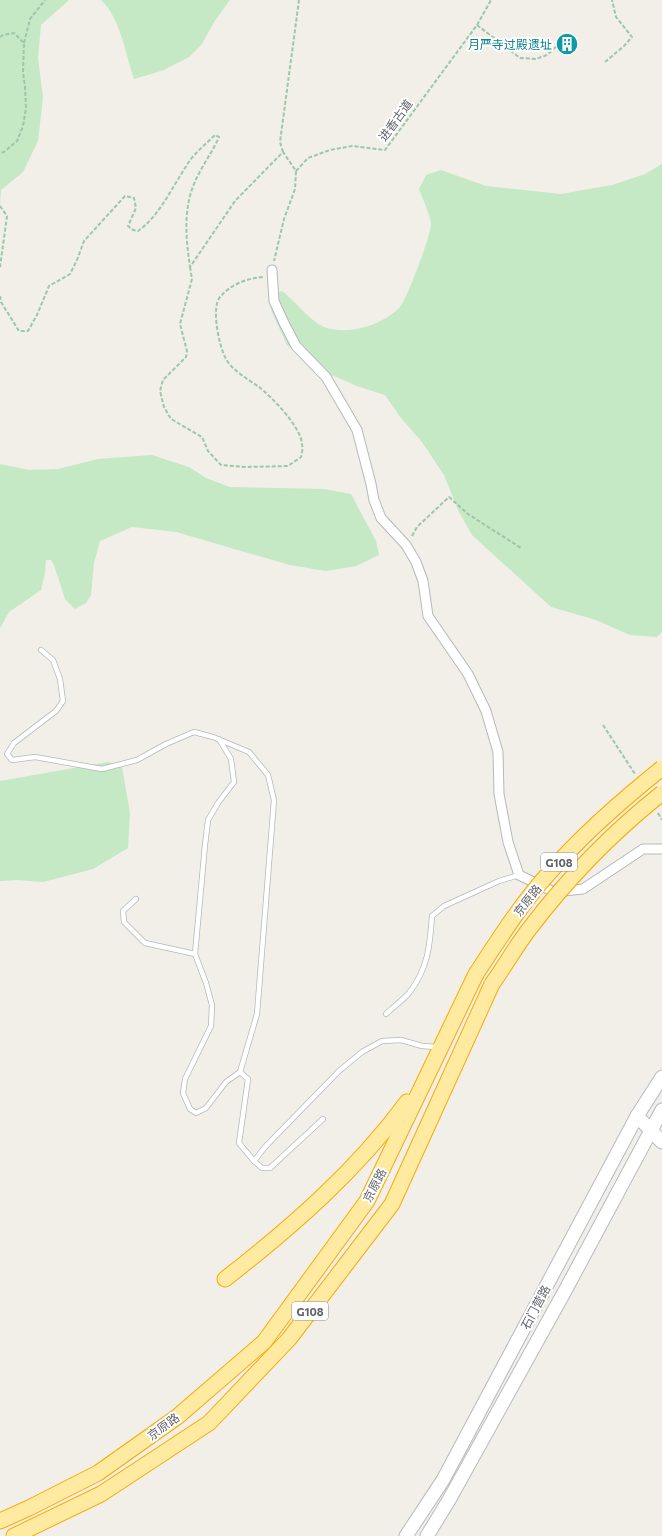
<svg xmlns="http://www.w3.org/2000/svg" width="662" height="1536" font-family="Commissioner,'Noto Sans SC',sans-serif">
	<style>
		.green { fill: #c5e8c5 }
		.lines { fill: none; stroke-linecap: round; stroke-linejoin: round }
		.service-casing { stroke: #b5b8bc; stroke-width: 6 }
		.minor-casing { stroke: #b5b8bc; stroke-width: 11 }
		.secondary-casing { stroke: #b6babf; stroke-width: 15 }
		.trunk-casing { stroke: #f9ab00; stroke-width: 17 }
		.path { stroke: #9cc7a9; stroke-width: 2; stroke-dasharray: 4 2; stroke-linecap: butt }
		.service { stroke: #fff; stroke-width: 4.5 }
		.minor { stroke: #fff; stroke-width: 9 }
		.secondary { stroke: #fff; stroke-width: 13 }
		.trunk { stroke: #feeaa1; stroke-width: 15 }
		.trunk-bridge-casing { stroke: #f9ab00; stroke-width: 17; stroke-linecap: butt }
		.trunk-bridge { stroke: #feeaa1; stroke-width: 15 }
		.labels { text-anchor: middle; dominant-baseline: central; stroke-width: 4; stroke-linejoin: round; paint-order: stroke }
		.shield { fill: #fff; stroke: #8f9295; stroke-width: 1 }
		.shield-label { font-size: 11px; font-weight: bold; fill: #5f6368 }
		.culture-label { font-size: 12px; fill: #0d838f; stroke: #fff; text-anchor: end }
		.street-label { font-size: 12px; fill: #5f6368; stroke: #fff }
	</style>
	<rect width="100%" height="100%" fill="#f1efe8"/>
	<g class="green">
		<polygon points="0,0 69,0 41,25 38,58 43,98 38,141 23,172 1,190 0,205"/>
		<path d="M101,0h129l-16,22 -12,22 -13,13 -25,13 -30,9c-8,-24 -14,-62 -33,-79z"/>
		<path d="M662,164v468l-5,5 -27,-2 -34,-15 -45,-13 -79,-72 -14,-25 -14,-35 -22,-33 -21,-24 -16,-23 -28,-9 -30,-13 -21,-12 -19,-16 -16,-35 -1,-13 12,-6c12,9 29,31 42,36 24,9 59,-2 76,-20 7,-8 31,-72 31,-83 0,-7 -9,-27 -12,-35l7,-14 15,-5 45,16 75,8 51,-9 33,-11z"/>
		<polygon points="152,455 189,467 206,478 230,487 324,489 351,494 376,541 379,555 356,566 326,571 290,565 176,532 132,527 100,541 94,563 91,595 86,603 75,609 65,599 54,565 51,560 46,560 45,573 41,590 9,612 0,628 0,464 29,470 58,469 98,459"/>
		<polygon points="108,762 122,767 130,813 128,848 93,869 43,882 18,880 0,881 0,781"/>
	</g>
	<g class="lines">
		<g class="service-casing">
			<g id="service">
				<polyline points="41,650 53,660 60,679 63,701 56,711 14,743 7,754 12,760 35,757 102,769 137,760 166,744 194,732 213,737 249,752 268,775 274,800 257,1014 240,1072 248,1079 239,1143 254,1161 265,1147 339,1071 362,1052 382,1041 401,1040 422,1046 437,1047"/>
				<polyline points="219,739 231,759 234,782 218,803 208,820 205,845 195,954 206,983 212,1005 211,1026 185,1079 183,1093 190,1109 196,1113 206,1108 226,1082 240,1072"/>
				<polyline points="136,899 123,911 124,922 145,943 195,954"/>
				<path d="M386,1014c7,-7 17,-14 23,-21 19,-24 21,-48 23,-77l12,-10 55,-25 20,-6"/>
				<polyline points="254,1161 262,1168 270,1168 323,1119"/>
			</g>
		</g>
		<g class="minor-casing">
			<polyline id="minor" points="272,270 274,301 284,323 296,346 326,377 357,430 371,484 374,500 381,518 406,545 416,562 423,581 428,616 468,674 486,711 498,752 499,794 508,842 519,875 554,892 583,889 643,849 662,849"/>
		</g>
		<g class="secondary-casing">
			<g id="secondary">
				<polyline points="637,1116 662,1142"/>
				<polyline points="406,1536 443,1480 637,1116 662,1077"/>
				<polyline points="427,1536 449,1500 566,1289 662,1110"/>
			</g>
		</g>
		<g class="trunk-casing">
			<g id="trunk">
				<path d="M225,1279c67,-52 132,-109 182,-177"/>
				<polyline points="0,1521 29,1508 98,1473 177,1417 264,1342 367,1201 476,974"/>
				<polyline points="14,1536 101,1494 209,1423 289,1339 392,1204 492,984"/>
			</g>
		</g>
		<g class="path">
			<polyline points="477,25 520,58 536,59 547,55 559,44"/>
			<polyline points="0,37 3,35 14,33 24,43 23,72 25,87 26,108 23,126 17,141 4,152 0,153"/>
			<polyline points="24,43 30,19 45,0"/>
			<polyline points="605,62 624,46 632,37 616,17 612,0"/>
			<polyline points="283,152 280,142 299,0"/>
			<polyline points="296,171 308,158 330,150 352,146 385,150 477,25 491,0"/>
			<polyline points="0,206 7,216 0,267"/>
			<path d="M190,267l2,12 -12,45 7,27 -1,6 -23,23 -3,11 4,16 7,12 31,18 6,14 13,14 25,2 42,-1 13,-9c1,-4 2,-9 1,-13 -1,-17 -30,-47 -43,-57 -11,-8 -28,-17 -34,-30 -6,-12 -14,-49 -5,-60 10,-12 27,-19 43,-20"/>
			<path d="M0,296l1,6 18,29h9l9,-16 12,-29 21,-12 7,-14 7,-19 41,-45 9,2 2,10 -8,18 5,4 5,1c23,-16 37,-50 53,-72 7,-9 16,-16 24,-24l4,2c-7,16 -18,30 -25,47 -11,27 -8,55 -4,83l45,-66 48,-49 13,19 -1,18 -11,30 -10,42"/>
			<polyline points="412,536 417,527 449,497 468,514 521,548"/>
			<polyline points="603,725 635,774"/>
			<polyline points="658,813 662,820"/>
		</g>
		<use href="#service" class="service"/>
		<use href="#minor" class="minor"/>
		<use href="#secondary" class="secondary"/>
		<use href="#trunk" class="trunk"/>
		<g class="trunk-bridge-casing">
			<g id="trunk-bridge">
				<path d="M476,974c23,-35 45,-70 73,-101 34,-39 73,-73 113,-105"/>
				<path d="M492,984c13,-18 24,-38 38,-56 38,-50 83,-96 132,-135"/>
			</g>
		</g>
		<use href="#trunk-bridge" class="trunk-bridge"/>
	</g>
	<defs>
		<g id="building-disc" transform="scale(1.15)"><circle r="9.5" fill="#0f9aa8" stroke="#fff"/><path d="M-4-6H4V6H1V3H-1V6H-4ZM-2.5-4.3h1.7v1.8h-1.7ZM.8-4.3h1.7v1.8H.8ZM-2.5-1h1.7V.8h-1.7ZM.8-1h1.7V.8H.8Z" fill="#fff"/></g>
	</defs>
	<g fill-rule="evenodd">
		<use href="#building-disc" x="567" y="44"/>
	</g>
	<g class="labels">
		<g class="shield">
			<rect x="541" y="853" width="36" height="18" rx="3"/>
			<rect x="292" y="1302" width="36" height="18" rx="3"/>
		</g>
		<g class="shield-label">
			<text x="559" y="862">G108</text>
			<text x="310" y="1311">G108</text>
		</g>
		<g class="culture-label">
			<text x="552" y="44">月严寺过殿遗址</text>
		</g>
		<g class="street-label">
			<text transform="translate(395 120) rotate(-54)">进香古道</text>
			<text transform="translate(527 900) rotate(-52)">京原路</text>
			<text transform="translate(374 1185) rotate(-63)">京原路</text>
			<text transform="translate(535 1307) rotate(-62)">石门营路</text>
			<text transform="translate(163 1426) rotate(-36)">京原路</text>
		</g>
	</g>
</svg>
